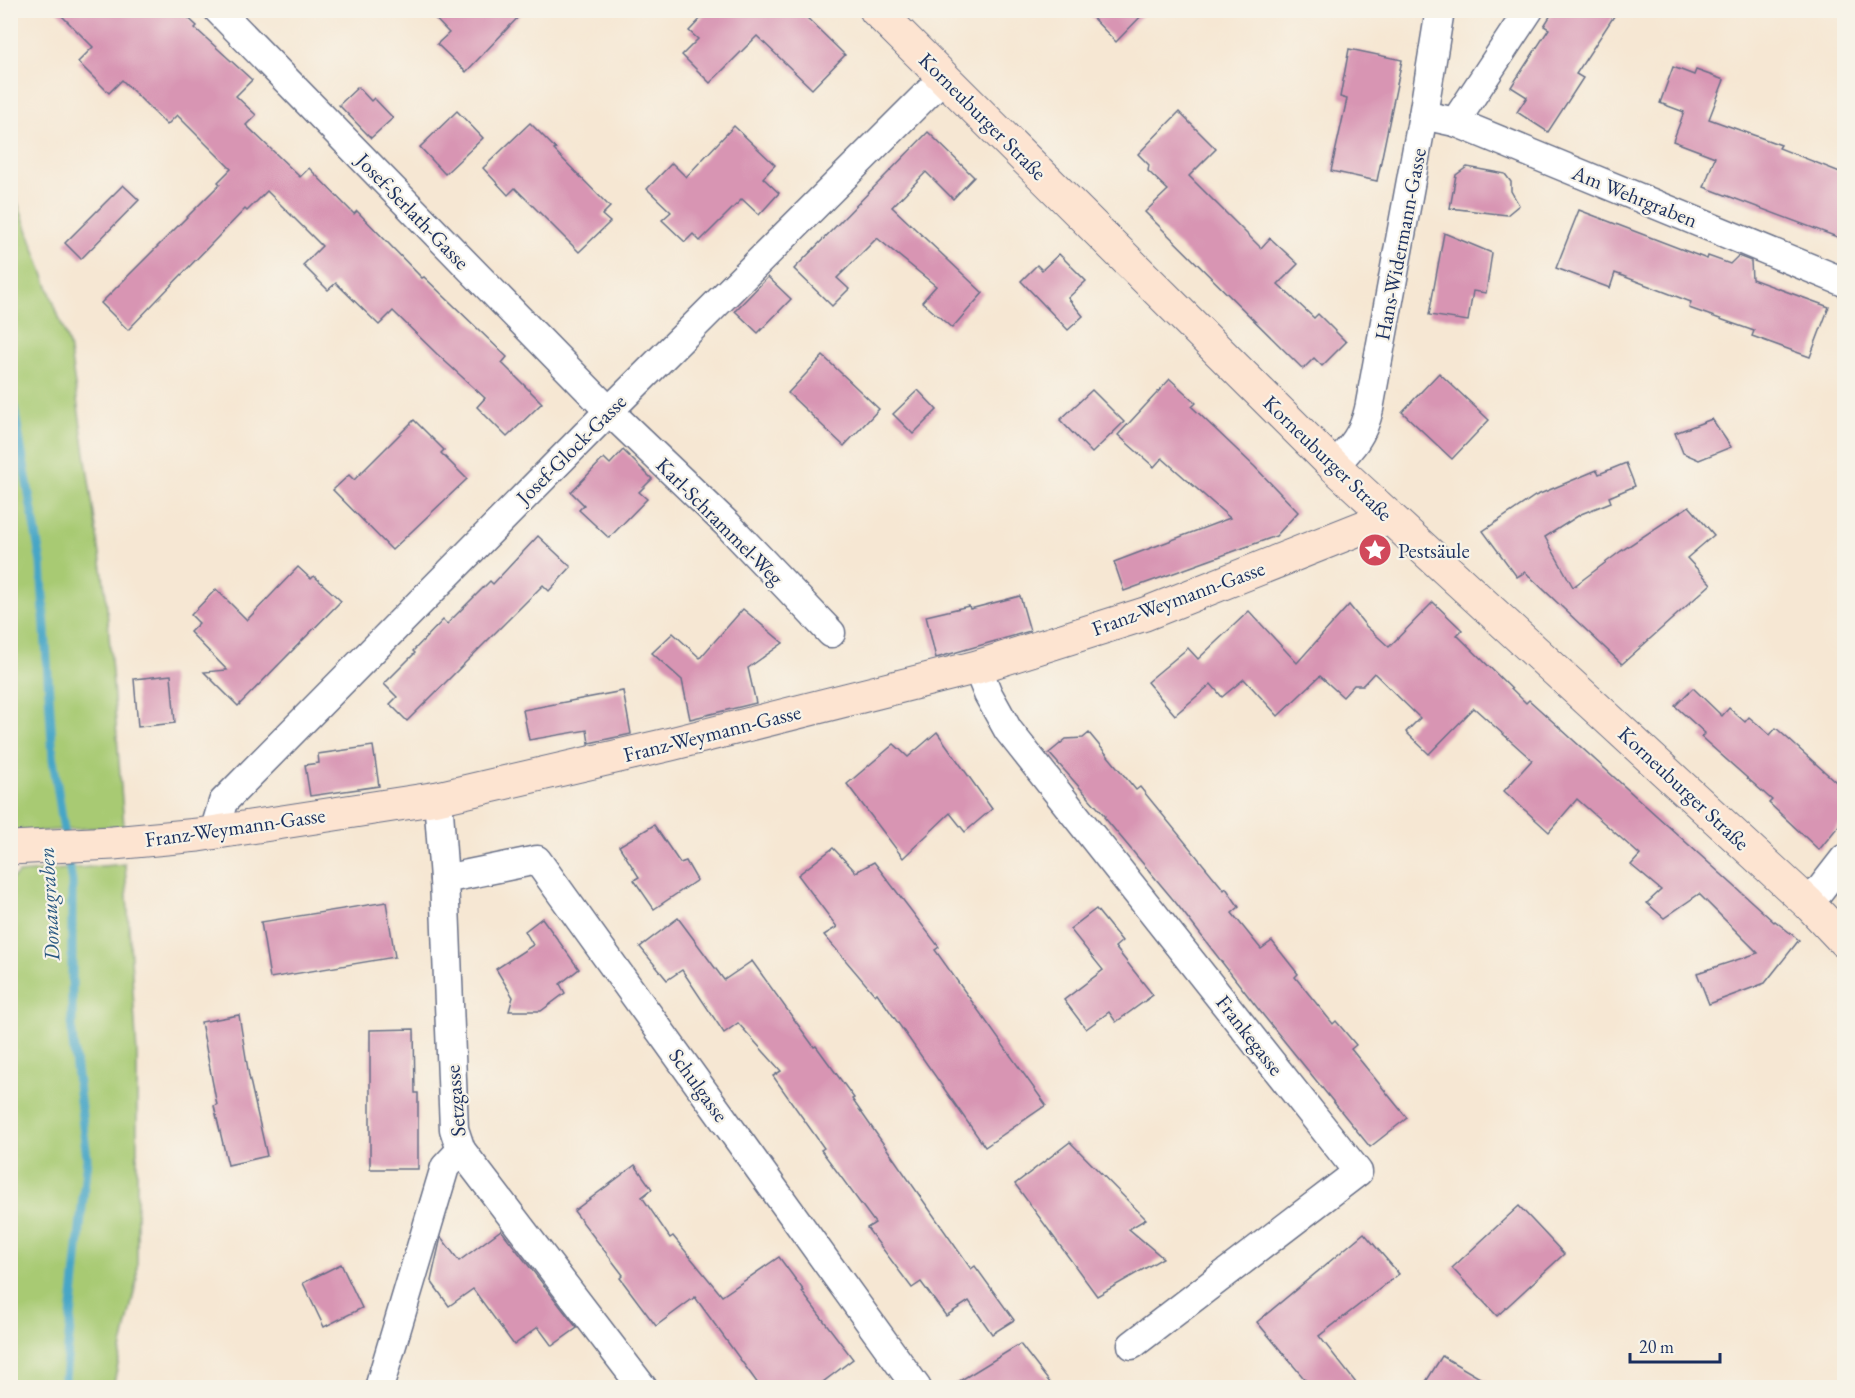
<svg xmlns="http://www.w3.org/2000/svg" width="1855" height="1398" font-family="'EB Garamond',serif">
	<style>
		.green { fill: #a8ca73; stroke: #627c68; stroke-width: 1.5 }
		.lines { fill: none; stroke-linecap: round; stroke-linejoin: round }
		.stream { stroke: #47a6c6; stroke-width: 9 }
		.building { fill: #d895b3 }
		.street-casing { stroke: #686f87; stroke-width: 31 }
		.secondary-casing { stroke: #686f87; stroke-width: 35 }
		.street { stroke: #fff; stroke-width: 28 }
		.secondary { stroke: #fde4d1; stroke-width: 33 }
		.labels { text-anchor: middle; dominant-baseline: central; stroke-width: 4.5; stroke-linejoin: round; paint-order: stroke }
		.street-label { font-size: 21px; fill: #1b2f5e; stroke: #f7f3e8 }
		.poi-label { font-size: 21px; fill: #1b2f5e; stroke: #f7f3e8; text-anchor: start }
		.water-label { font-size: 22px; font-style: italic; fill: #2a5982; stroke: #f7f3e8 }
	</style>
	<rect width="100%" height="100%" fill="#f7f3e8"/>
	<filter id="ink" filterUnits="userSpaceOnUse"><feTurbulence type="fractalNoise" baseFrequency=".0167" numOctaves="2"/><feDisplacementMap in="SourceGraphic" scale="12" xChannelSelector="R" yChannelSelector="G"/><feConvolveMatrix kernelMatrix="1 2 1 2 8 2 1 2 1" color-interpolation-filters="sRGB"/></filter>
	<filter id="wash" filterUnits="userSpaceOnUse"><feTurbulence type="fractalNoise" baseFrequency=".008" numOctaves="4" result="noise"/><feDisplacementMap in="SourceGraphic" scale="24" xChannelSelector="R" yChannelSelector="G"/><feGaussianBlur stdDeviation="1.35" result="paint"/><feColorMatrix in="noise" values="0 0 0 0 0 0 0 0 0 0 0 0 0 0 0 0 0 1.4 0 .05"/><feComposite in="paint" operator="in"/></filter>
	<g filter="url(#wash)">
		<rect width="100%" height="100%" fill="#f6e7d3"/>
		<g class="green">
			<polygon points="10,182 69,345 106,596 124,826 11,833"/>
			<polygon points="125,864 137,1055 137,1279 113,1387 11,1387 11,880 19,873"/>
		</g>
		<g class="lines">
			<polyline class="stream" points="10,385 41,563 53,759 72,882 72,1035 87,1158 64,1388"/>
		</g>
		<g id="blocks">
			<g class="building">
				<polygon points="56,10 180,10 197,26 195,28 252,80 236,96 256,115 246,125 300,177 309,168 354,214 357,211 422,278 424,277 507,357 502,363 542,403 507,437 477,407 485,398 437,354 393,311 379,325 336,283 328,290 303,265 322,246 267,191 247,211 245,209 128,330 101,303 220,184 218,182 231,169 177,115 167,125 122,80 109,93 78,62 93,47"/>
				<polygon points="427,10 525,10 466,72 437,44 449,33"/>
				<polygon points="709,10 799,10 845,55 812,89 757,36 710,83 682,55 698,39 689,31"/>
				<polygon points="1085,10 1147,10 1116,42"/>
				<polygon points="1554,10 1618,10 1576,74 1583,78 1548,132 1517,112 1527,97 1511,87 1549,29 1544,26"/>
				<polygon points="1349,49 1402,60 1377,181 1331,171 1347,99 1340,97"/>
				<polygon points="1673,67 1694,75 1696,70 1724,80 1709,119 1781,145 1779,148 1845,174 1845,240 1704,187 1715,157 1673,141 1684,112 1660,103"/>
				<polygon points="358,87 371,101 374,98 393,118 371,138 339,105"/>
				<polygon points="457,111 483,138 445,174 420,147"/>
				<polygon points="1179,112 1216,149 1189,176 1261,248 1270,238 1298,264 1278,284 1314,318 1318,314 1346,342 1322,366 1314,358 1303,369 1145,212 1168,190 1148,171 1149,165 1138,154"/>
				<polygon points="530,123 556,149 554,150 610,207 602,215 610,222 579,252 515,188 508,195 483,168"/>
				<polygon points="734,126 775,165 763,178 779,193 759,215 742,199 700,241 693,234 685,242 662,220 671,212 647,189 672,163 686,177"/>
				<polygon points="928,132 974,177 953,199 926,172 892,207 983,293 952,328 922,302 936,286 877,238 837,278 849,289 832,306 794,269"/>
				<polygon points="1467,167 1505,174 1511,182 1511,191 1519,205 1507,215 1450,208 1456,175"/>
				<polygon points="123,185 139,200 81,259 65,243"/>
				<polygon points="1579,210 1707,259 1708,256 1730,264 1738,256 1751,261 1752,279 1829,307 1810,357 1752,336 1754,331 1689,308 1691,302 1615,273 1610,288 1556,268"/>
				<polygon points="1444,233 1492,253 1486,293 1473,291 1468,321 1429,315"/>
				<polygon points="1059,254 1086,281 1068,298 1083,316 1068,330 1021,281 1037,265 1042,270"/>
				<polygon points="768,277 791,299 758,333 735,311"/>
				<polygon points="823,356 879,409 844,446 788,393"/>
				<polygon points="1439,373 1489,420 1452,459 1402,412"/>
				<polygon points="1170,379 1196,403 1192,407 1255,467 1298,512 1276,536 1124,591 1114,562 1230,518 1162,458 1154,467 1118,435"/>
				<polygon points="918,390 937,410 913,434 893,414"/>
				<polygon points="1092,390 1124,422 1092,453 1060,420"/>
				<polygon points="1712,419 1731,447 1699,460 1683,453 1675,433"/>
				<polygon points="414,420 444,450 441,453 467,479 392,550 333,490 349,475 354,480"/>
				<polygon points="623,450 652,479 639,492 647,499 609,538 579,510 584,505 571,492 604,458 610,464"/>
				<polygon points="1626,463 1635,486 1609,497 1611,502 1581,514 1545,537 1573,587 1621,551 1689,506 1714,535 1687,558 1711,584 1622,664 1525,572 1517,577 1483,531 1535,496 1597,470 1599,474"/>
				<polygon points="538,536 571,567 549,591 543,585 407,721 390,704 397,697 384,684 415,653 413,651 443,620 447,624 490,581 493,584"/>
				<polygon points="298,567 311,579 314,576 341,601 238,706 204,672 227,670 190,632 199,623 191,615 216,589 247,620"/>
				<polygon points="1020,596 1030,631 936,658 926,616 969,606 970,609"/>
				<polygon points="1433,602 1462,630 1457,635 1526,703 1529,700 1774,922 1775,921 1799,940 1765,983 1709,1004 1697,973 1758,953 1699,894 1664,918 1647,903 1661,890 1631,865 1640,855 1577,799 1549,832 1504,791 1532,760 1474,708 1429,754 1406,732 1420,718 1374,673 1363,685 1354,685 1343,697 1320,676 1278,716 1244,679 1222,697 1211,684 1175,715 1147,682 1188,648 1198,659 1249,611 1297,663 1349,605 1366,626 1389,647"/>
				<polygon points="743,609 783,643 748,668 756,703 690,719 682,680 652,653 673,633 700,658"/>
				<polygon points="171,675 175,723 138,727 134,679"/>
				<polygon points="1693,688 1722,716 1729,708 1745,722 1749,717 1770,735 1776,728 1845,790 1845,818 1819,850 1769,803 1772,800 1701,737 1705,733 1675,706"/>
				<polygon points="623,691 631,734 589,743 587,730 529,740 523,710"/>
				<polygon points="937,732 992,809 965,832 950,813 903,858 847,784 894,744 908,757"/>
				<polygon points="1089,733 1136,790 1140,787 1224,890 1226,888 1239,907 1232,913 1261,949 1272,941 1298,974 1295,977 1333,1024 1336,1021 1356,1045 1351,1049 1407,1118 1370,1147 1259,1010 1176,903 1104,817 1105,816 1049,753 1066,739 1083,738"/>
				<polygon points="373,746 379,786 310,796 305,765 319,763 318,754"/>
				<polygon points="654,825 680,863 686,861 697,880 654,909 634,880 639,877 619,846"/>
				<polygon points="833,848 856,872 874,862 939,947 935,950 1046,1105 985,1147 877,993 875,995 824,935 837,927 798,875"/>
				<polygon points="386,902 395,957 270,978 261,922"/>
				<polygon points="1096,909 1122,941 1115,947 1153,995 1116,1022 1109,1012 1086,1029 1064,1000 1103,970 1070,929"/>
				<polygon points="542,918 579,969 560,984 565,993 541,1011 509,1011 513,997 496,969 533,945 525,931"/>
				<polygon points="678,918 724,980 752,961 814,1047 816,1046 854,1098 852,1099 971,1269 975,1266 1014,1320 992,1334 969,1301 946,1316 921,1282 912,1288 867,1228 875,1223 821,1150 824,1148 773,1076 781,1071 738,1023 724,1033 682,970 667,980 640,947"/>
				<polygon points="239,1015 249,1076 267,1156 228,1165 214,1106 217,1105 201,1022"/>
				<polygon points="414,1029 415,1093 418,1093 418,1169 370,1169 370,1030"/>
				<polygon points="1070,1142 1146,1219 1129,1229 1163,1258 1097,1296 1015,1184"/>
				<polygon points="635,1165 652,1189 642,1197 670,1238 673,1236 722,1296 779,1257 804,1291 802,1292 853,1359 815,1388 761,1388 695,1297 656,1326 620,1278 623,1275 574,1211"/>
				<polygon points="1519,1206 1564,1254 1497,1316 1452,1268"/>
				<polygon points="501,1230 577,1328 552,1346 538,1327 514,1345 473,1289 449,1306 431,1281 441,1237 459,1261"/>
				<polygon points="1364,1233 1399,1274 1319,1336 1360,1388 1312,1388 1257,1322"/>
				<polygon points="341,1264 362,1308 324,1327 303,1283"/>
				<polygon points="1020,1344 1054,1388 948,1388"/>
				<polygon points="1442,1356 1497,1388 1422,1388"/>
			</g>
		</g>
	</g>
	<g filter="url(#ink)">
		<use href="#blocks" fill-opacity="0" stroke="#686f87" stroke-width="1.5"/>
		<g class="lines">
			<g class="street-casing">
				<g id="street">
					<polyline points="218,10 609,411 727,524 831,633"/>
					<polyline points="1423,115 1455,122 1844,282"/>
					<polyline points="1455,122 1529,10"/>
					<path d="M1334,466c18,-19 29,-31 35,-57l54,-294 17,-105"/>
					<polyline points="977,667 988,694 1008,730 1358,1172 1132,1345"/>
					<polyline points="438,798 444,879 454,1129 461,1150 643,1388"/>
					<polyline points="214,832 223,802 609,411 944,77"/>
					<polyline points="444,879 537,860 917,1388"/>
					<polyline points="1809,904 1844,859"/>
					<polyline points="379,1388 445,1167 461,1150"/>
				</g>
			</g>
			<g class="secondary-casing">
				<g id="secondary">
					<polyline points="876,10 1334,466 1809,904 1844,941"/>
					<polyline points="10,848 113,843 198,835 438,798 671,744 977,667 1145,614 1389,517"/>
				</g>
			</g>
			<use href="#street" class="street"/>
			<use href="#secondary" class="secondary"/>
		</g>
	</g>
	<defs>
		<g id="sight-disc" transform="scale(1.725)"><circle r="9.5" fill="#d1495b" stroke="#f7f3e8"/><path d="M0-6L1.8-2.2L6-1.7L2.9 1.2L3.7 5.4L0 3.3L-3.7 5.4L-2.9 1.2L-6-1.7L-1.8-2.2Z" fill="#fff"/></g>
	</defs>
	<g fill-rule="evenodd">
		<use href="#sight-disc" x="1375" y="550"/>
	</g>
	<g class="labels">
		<g class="street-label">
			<text transform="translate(983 116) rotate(45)">Korneuburger Straße</text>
			<text transform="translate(1635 196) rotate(22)">Am Wehrgraben</text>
			<text transform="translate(413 211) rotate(46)">Josef-Serlath-Gasse</text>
			<text transform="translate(1400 244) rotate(-79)">Hans-Widermann-Gasse</text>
			<text transform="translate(571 449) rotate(-45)">Josef-Glock-Gasse</text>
			<text transform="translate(1328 458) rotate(44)">Korneuburger Straße</text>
			<text transform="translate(720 521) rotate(45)">Karl-Schrammel-Weg</text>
			<text transform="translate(1178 598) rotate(-20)">Franz-Weymann-Gasse</text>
			<text transform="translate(712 733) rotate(-14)">Franz-Weymann-Gasse</text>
			<text transform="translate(1684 788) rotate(43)">Korneuburger Straße</text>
			<text transform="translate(235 827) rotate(-8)">Franz-Weymann-Gasse</text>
			<text transform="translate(1250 1035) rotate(52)">Frankegasse</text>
			<text transform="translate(699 1085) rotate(54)">Schulgasse</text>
			<text transform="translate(455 1101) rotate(-95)">Setzgasse</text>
		</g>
		<g class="poi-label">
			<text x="1398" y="550">Pestsäule</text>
		</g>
		<g class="water-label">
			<text transform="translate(49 904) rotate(-93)">Donaugraben</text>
		</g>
	</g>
	<rect width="1855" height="1398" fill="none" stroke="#f7f3e8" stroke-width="36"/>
	<path d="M1630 1353v9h90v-9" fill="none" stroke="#1b2f5e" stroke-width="3"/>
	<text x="1639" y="1353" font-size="18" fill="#1b2f5e" stroke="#f7f3e8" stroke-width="4.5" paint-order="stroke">20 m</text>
</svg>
